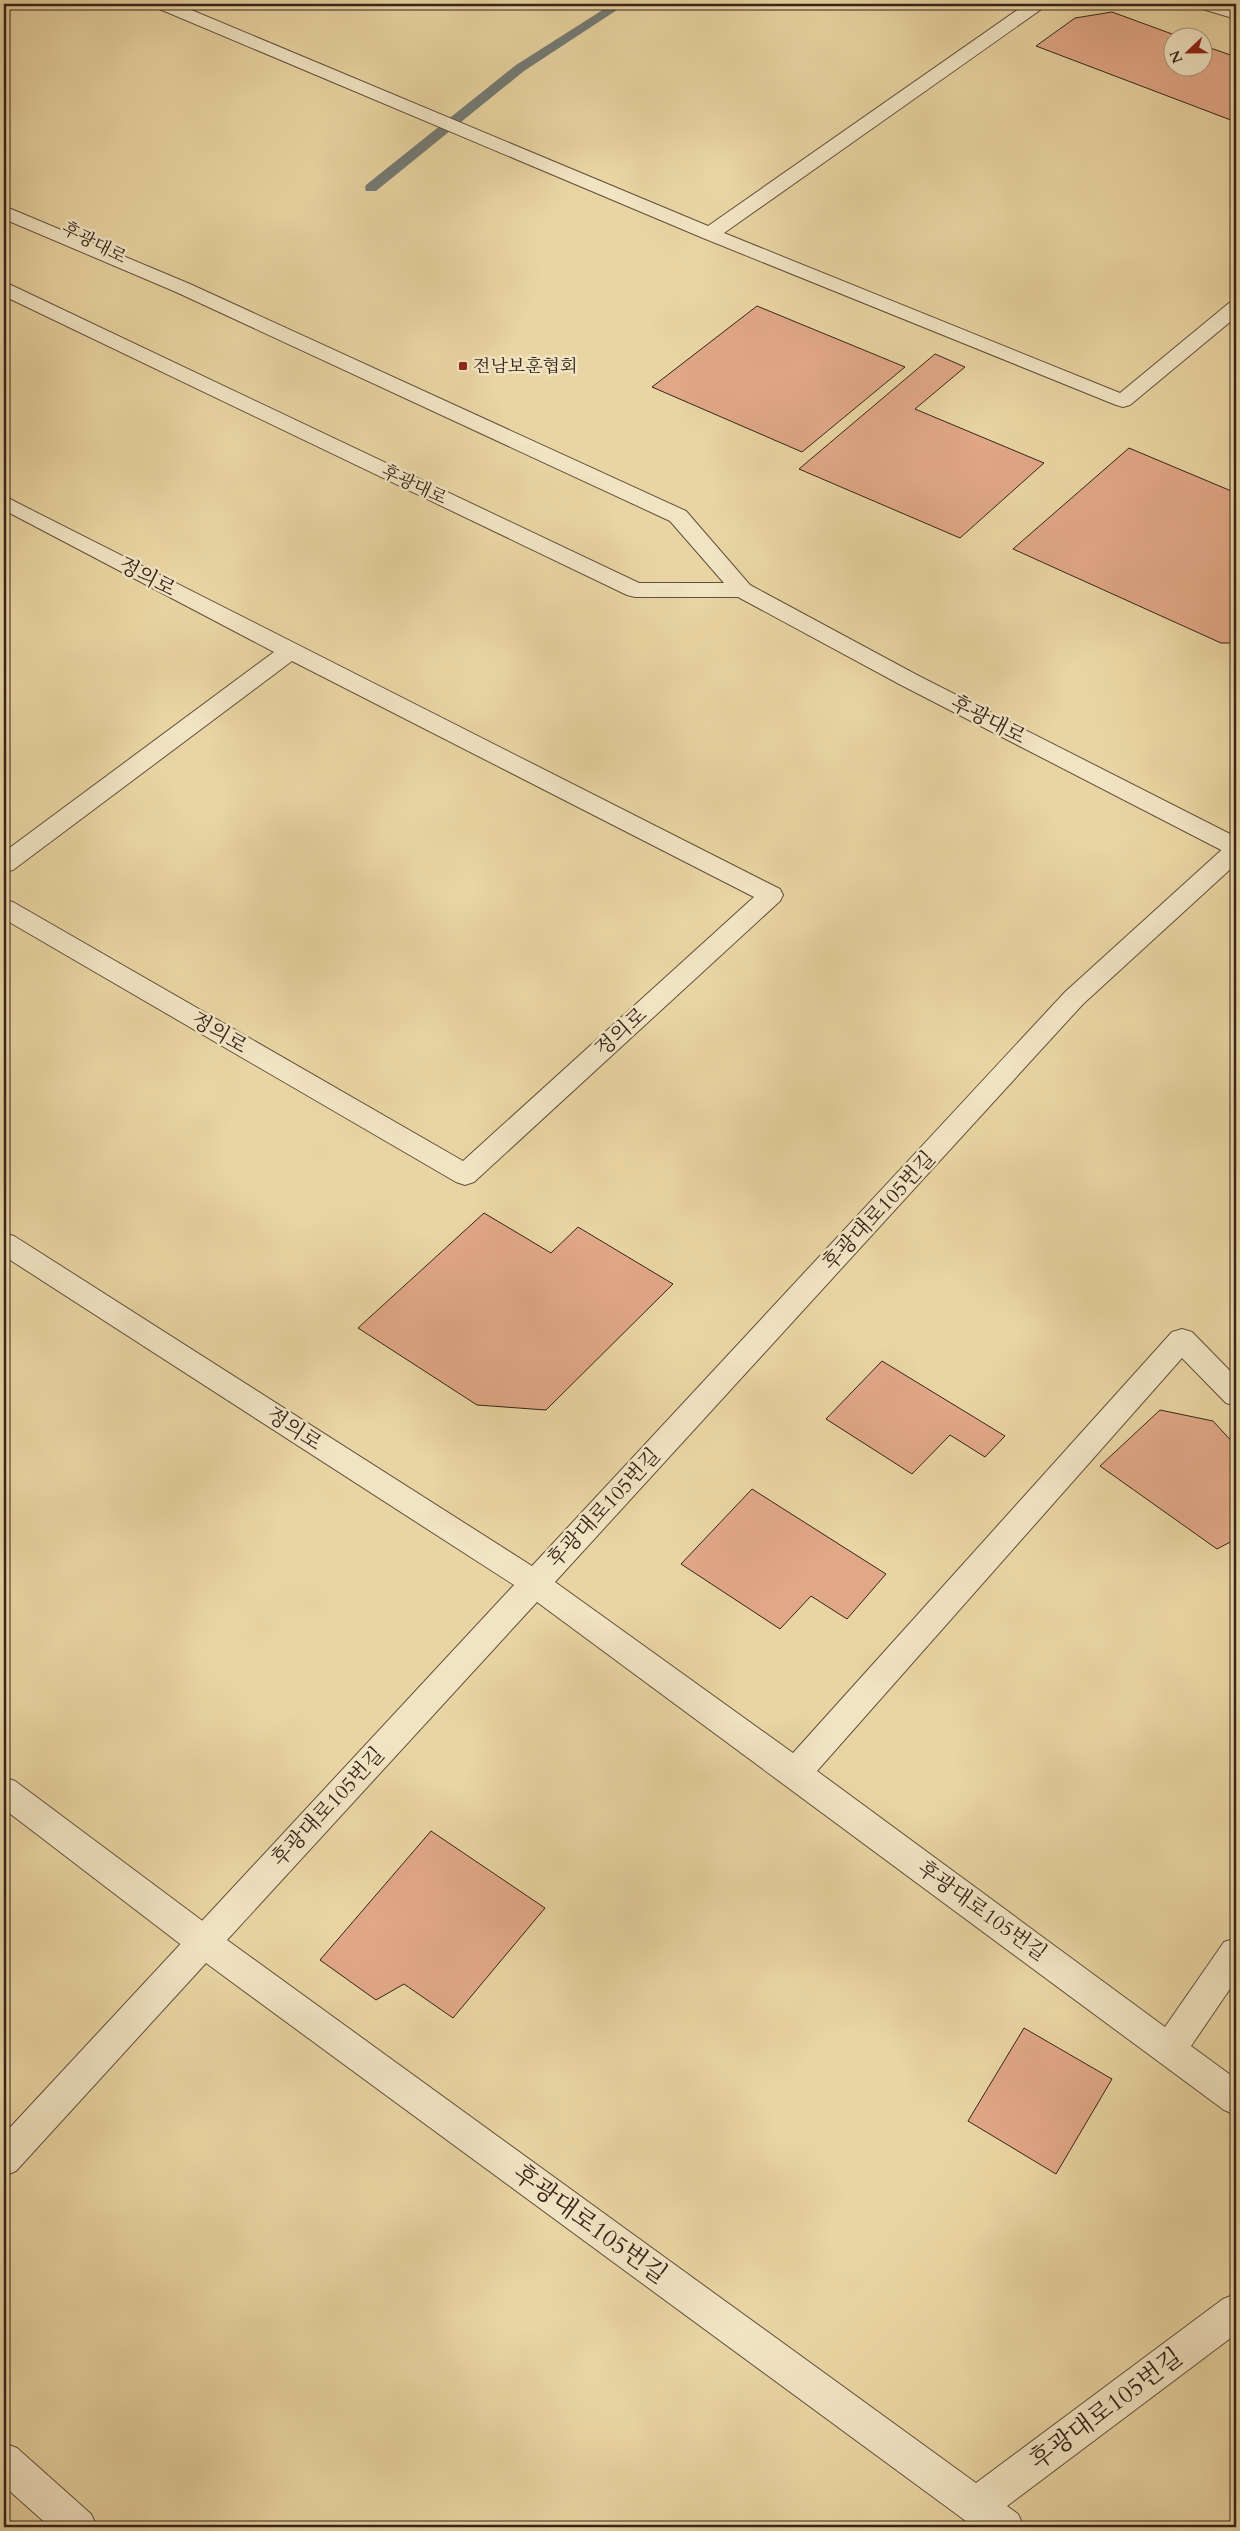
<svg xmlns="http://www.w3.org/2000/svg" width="1240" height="2531" font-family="Cardo,'Noto Serif KR',serif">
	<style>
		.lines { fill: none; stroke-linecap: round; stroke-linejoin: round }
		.stream { fill: #747b75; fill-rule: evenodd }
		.building { fill: #e1a887; stroke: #36241a }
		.service-casing { stroke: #63503c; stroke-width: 2 }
		.minor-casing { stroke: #63503c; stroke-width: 2 }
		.tertiary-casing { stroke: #63503c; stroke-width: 2 }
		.service { fill: #f1e4c3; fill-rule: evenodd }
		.minor { fill: #f1e4c3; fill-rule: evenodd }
		.tertiary { fill: #f1e4c3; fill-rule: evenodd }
		.poi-dot { fill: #8f2418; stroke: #f1e4c3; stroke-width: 2 }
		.labels { text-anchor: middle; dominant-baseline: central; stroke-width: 5; stroke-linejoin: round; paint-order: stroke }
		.far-street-label { font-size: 18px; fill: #36241a; stroke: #f1e4c3 }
		.far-poi-label { font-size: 18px; fill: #36241a; stroke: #f1e4c3; text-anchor: start }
		.street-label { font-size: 21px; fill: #36241a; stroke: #f1e4c3 }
		.near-street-label { font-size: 25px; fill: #36241a; stroke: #f1e4c3 }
	</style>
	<rect width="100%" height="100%" fill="#e9d5a3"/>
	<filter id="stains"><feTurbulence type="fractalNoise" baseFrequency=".004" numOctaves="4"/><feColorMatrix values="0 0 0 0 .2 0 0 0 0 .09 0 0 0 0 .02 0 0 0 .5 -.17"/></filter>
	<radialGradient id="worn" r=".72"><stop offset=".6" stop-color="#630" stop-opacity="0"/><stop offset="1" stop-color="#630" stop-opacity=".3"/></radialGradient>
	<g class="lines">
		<polygon class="stream" points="612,4 626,4 524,71 376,191 366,191 365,188 366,185 516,65"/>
	</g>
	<g class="building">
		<polygon points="1112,12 1183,38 1172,38 1172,68 1202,68 1202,45 1236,57 1236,122 1036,46 1075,18"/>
		<polygon points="757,306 905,367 802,452 652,387"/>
		<polygon points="935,354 965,367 915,409 1044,463 960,538 799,469"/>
		<polygon points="1129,448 1236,493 1236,643 1221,643 1013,549"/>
		<polygon points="484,1213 551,1253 578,1227 673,1284 546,1410 477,1405 358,1328"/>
		<polygon points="882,1361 1005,1436 985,1457 950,1435 912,1474 826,1419"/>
		<polygon points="1160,1410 1213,1421 1236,1446 1236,1539 1217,1549 1100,1466"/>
		<polygon points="752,1489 886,1574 847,1619 811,1596 780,1629 681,1564"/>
		<polygon points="431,1831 545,1908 453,2018 404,1984 376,2000 320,1960"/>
		<polygon points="1024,2028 1112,2079 1056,2174 968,2121"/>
	</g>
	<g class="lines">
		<g class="service-casing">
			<polygon id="service" points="4,1777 15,1781 216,1931 220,1942 216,1953 204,1957 192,1953 4,1809"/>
		</g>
		<g class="minor-casing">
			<g id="minor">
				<polygon points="154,4 177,4 708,226 1026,4 1046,4 1043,8 724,233 1120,393 1229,303 1236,301 1236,317 1130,405 1123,407 1116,405 703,238 157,8"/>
				<polygon points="1196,4 1222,4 1236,8 1236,19 1199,8"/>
				<polygon points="4,496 780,889 783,895 780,901 474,1182 465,1185 456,1182 4,919 4,900 13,902 463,1161 754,897 292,661 13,870 4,872 4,852 274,652 4,510"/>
				<polygon points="1236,843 1236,864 1083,1004 555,1582 793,1753 1172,1332 1182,1329 1192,1332 1236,1377 1236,1406 1226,1403 1182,1358 817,1771 1165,2027 1224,1942 1236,1938 1236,1980 1191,2046 1236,2079 1236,2115 1224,2110 537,1602 227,1940 976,2483 1223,2299 1236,2294 1236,2334 1007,2506 1018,2514 1024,2527 974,2527 206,1963 16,2171 4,2176 4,2134 514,1585 4,1256 4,1233 14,1236 532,1566 1065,992 1227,845"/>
				<polygon points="4,2443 17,2448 91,2514 97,2527 50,2527 4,2486"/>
			</g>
		</g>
		<g class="tertiary-casing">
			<polygon id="tertiary" points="4,206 190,284 686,511 750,585 917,675 1236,837 1236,855 1227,853 901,685 738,597 635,597 627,595 4,296 4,283 11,285 639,583 724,583 670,521 176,292 4,219"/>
		</g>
		<use href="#service" class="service"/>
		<use href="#minor" class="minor"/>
		<use href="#tertiary" class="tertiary"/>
	</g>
	<rect class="poi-dot" x="458" y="361" width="10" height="10" rx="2.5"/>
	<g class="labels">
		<g class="far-street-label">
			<text transform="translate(94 243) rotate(27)">후광대로</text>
			<text transform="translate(414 485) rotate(25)">후광대로</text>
		</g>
		<g class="far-poi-label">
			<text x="473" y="366">전남보훈협회</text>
		</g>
		<g class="street-label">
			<text transform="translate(147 577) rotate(27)">정의로</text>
			<text transform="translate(988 720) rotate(27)">후광대로</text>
			<text transform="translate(621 1032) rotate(-42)">정의로</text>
			<text transform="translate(219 1033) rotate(30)">정의로</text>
			<text transform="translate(879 1211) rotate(-47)">후광대로105번길</text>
			<text transform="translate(294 1429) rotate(33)">정의로</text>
			<text transform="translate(604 1508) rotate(-47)">후광대로105번길</text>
			<text transform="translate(328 1807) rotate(-47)">후광대로105번길</text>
			<text transform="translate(982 1911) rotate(36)">후광대로105번길</text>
		</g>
		<g class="near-street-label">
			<text transform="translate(590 2224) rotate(36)">후광대로105번길</text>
			<text transform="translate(1106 2409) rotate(-37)">후광대로105번길</text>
		</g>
	</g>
	<rect width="1240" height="2531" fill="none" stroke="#e9d5a3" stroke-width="20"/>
	<rect x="5" y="5" width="1230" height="2521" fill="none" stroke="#36241a" stroke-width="2.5"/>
	<rect x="10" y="10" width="1220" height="2511" fill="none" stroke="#36241a"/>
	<g transform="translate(1188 52) rotate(248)"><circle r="24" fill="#f1e4c3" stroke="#a6977f"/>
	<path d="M0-4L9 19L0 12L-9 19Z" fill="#8f2418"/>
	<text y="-8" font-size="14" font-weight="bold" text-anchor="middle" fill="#36241a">N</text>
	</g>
	<rect width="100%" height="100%" filter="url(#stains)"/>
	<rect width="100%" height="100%" fill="url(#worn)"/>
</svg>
